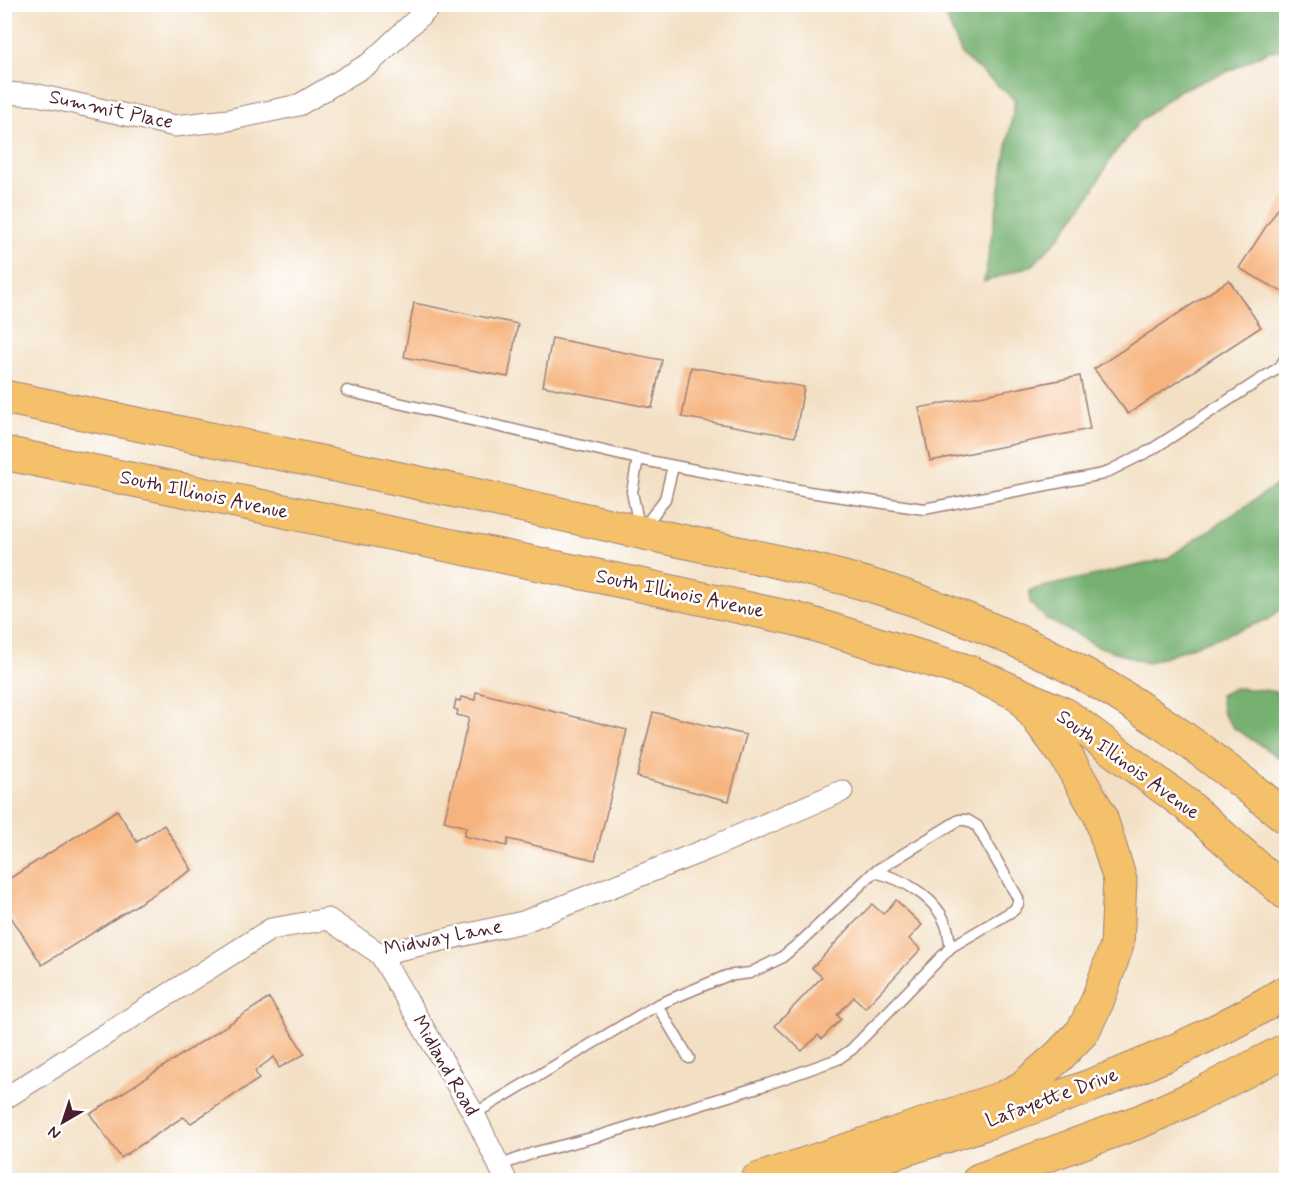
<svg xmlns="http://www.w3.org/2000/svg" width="1291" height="1185" font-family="Mynerve,sans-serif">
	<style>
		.forest { fill: #76b171; stroke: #60684e; stroke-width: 1.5 }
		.building { fill: #f6b37d }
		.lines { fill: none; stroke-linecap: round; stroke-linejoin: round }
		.service-casing { stroke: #9e8078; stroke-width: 13 }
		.minor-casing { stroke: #9e8078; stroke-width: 23 }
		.primary-casing { stroke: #9e8078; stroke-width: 35 }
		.trunk-casing { stroke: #9e8078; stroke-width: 35 }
		.service { stroke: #fff; stroke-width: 10 }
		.minor { stroke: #fff; stroke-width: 21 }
		.primary { stroke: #f4c16a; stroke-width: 33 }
		.trunk { stroke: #f4c16a; stroke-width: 33 }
		.labels { text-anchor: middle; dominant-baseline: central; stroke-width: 5; stroke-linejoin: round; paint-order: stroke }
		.street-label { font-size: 20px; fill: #4a1f2b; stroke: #fff }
	</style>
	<rect width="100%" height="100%" fill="#fff"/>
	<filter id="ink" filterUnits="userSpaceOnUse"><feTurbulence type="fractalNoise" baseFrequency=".0167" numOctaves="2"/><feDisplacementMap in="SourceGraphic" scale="12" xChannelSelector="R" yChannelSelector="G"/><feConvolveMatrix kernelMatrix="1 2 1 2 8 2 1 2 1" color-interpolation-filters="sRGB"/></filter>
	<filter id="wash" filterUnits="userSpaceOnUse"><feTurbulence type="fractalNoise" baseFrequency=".008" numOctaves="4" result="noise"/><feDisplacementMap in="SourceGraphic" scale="24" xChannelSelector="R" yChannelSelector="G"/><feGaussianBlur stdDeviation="1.35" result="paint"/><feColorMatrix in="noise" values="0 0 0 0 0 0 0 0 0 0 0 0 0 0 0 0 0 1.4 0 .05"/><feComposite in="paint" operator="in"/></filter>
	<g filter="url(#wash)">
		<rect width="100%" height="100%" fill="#f3e0c4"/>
		<g class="forest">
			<polygon points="941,5 1286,5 1286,49 1269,51 1229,71 1178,91 1139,122 1113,155 1090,195 1058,239 1033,265 984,282 1015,100 962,55"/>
			<polygon points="1286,479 1286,605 1269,619 1147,663 1097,646 1045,618 1030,603 1030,590 1166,559"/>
			<polygon points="1235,688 1264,690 1286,694 1286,762 1234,728 1223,714 1220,695"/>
		</g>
		<g id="blocks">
			<g class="building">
				<polygon points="1286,196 1286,294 1239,268"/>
				<polygon points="1229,280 1261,327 1128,414 1094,369"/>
				<polygon points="414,303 518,324 508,377 404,357"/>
				<polygon points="552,338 662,360 652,408 543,386"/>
				<polygon points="691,367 804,387 795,437 682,417"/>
				<polygon points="1080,376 1090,429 930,461 919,408"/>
				<polygon points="476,692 627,730 595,860 508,839 507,846 464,836 466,827 444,821 469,718 457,715 458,710 454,709 456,700 460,701 461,697 475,700"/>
				<polygon points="653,712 746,735 729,801 637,777"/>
				<polygon points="117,810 137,842 164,825 192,870 42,965 4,906 4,882"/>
				<polygon points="896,900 922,925 909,939 921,949 865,1008 854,997 837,1015 841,1019 822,1039 818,1035 802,1051 775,1026 822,977 812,968 872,904 883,914"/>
				<polygon points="269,998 305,1054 279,1068 274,1057 255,1071 259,1079 191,1123 183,1117 121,1158 90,1114"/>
			</g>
		</g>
	</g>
	<g filter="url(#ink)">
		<use href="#blocks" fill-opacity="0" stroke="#9e8078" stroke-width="1.5"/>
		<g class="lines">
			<g class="service-casing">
				<g id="service">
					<polyline points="347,391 638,459 809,492 924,509 1103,474 1151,450 1280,367 1286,357"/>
					<polyline points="638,459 632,492 639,526"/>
					<polyline points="644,527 665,499 673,466"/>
					<polyline points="657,1005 689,1058"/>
					<polyline points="474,1114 657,1005 726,976 750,973 781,958 804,939 874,872 959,820 967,820 977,826 1018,898 1018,904 1014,910 951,947"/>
					<path d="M499,1166l34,-13 66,-17 169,-52 70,-25 14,-10 99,-102c-2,-6 -2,-13 -4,-19 -9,-30 -45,-50 -73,-56"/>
				</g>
			</g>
			<g class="minor-casing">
				<g id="minor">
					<polyline points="4,93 38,95 175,126 228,120 299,105 370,63 433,4"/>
					<polyline points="380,954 474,1114 506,1180"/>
					<polyline points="4,1099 271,929 328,919 380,954 523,922 710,848 842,791"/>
				</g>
			</g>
			<g class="primary-casing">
				<g id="primary">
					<path d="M807,1180c159,-51 337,-100 479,-188"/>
					<polyline points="979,1180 1141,1121 1197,1096 1286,1050"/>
				</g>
			</g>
			<g class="trunk-casing">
				<g id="trunk">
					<path d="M4,397c207,42 413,84 618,131 87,20 176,35 261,61 47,15 95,34 141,55 96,43 181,107 262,173"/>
					<polyline points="4,453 631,583 796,619 970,672 1066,715 1187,805 1286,893"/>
					<polyline points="757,1180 1003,1098 1022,1088 1058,1057 1083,1031 1097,1002 1117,945 1120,880 1100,815 1066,756 1021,696"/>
				</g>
			</g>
			<use href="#service" class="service"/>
			<use href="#minor" class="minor"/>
			<use href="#primary" class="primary"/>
			<use href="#trunk" class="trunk"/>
		</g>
	</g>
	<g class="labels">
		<g class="street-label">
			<text transform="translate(111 110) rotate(12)">Summit Place</text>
			<text transform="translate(204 495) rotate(12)">South Illinois Avenue</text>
			<text transform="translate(680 594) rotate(12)">South Illinois Avenue</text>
			<text transform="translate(1128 765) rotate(36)">South Illinois Avenue</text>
			<text transform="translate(443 938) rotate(-11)">Midway Lane</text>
			<text transform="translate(445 1066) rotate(60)">Midland Road</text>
			<text transform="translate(1052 1098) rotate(-20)">Lafayette Drive</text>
		</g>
	</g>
	<rect width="1291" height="1185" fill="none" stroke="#fff" stroke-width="24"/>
	<g transform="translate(63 1122) rotate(219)" stroke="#ffffff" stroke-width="4.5" paint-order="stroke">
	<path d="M0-4.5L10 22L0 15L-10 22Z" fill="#4a1f2b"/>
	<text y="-9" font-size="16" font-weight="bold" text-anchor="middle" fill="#4a1f2b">N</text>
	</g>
</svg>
